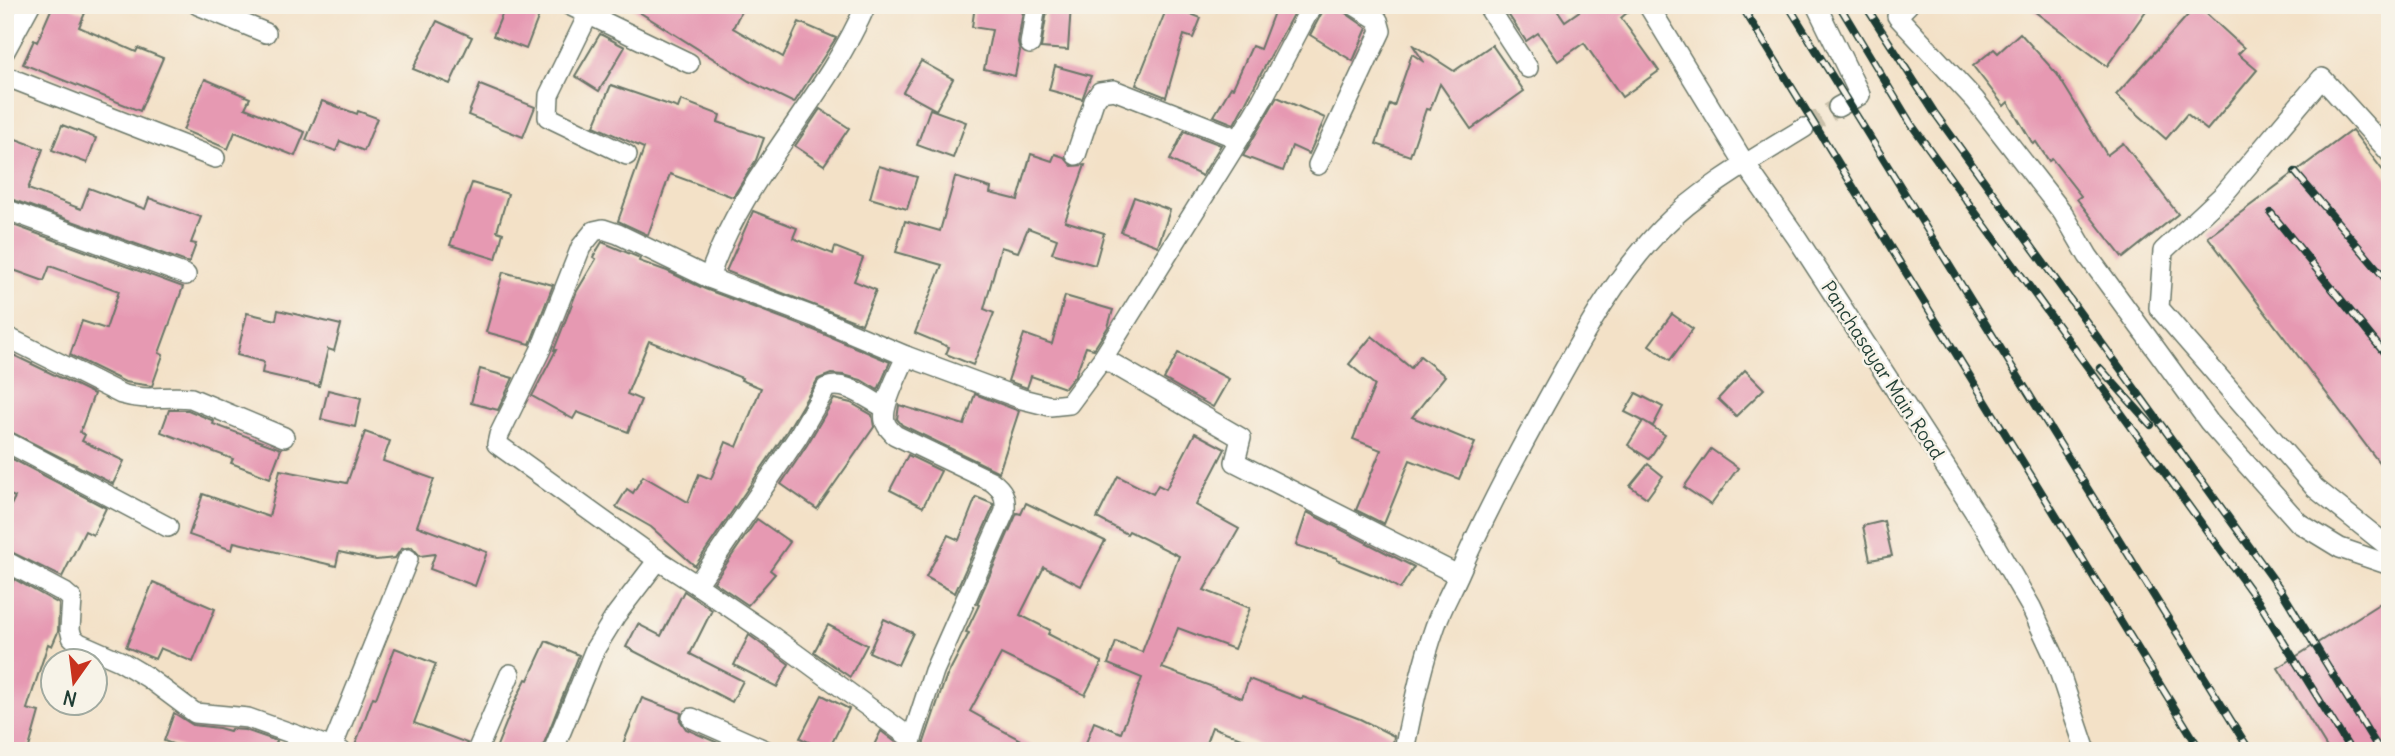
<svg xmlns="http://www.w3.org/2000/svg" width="2395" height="756" font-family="Delius,sans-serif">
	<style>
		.building { fill: #e699b2 }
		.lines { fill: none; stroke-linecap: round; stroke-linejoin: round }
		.minor-tunnel { stroke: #c9c0aa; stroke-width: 19; stroke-dasharray: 19 10; stroke-linecap: butt }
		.minor-casing { stroke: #697667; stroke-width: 22 }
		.minor { stroke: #fff; stroke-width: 19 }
		.rail-casing { stroke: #1f3d34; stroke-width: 8 }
		.rail { stroke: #f7f3e8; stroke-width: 5; stroke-dasharray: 16; stroke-linecap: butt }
		.labels { text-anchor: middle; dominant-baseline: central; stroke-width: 5; stroke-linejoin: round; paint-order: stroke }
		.street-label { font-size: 19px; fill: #1f3d34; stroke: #f7f3e8 }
	</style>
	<rect width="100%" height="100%" fill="#f7f3e8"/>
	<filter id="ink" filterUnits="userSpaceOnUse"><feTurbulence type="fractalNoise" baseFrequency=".0143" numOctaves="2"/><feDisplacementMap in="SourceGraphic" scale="14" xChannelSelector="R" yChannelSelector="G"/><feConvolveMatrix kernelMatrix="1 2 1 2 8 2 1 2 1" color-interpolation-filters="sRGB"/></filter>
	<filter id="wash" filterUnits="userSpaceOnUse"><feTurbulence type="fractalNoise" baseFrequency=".00686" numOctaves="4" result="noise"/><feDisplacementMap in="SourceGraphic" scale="28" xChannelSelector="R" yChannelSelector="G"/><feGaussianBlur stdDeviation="1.57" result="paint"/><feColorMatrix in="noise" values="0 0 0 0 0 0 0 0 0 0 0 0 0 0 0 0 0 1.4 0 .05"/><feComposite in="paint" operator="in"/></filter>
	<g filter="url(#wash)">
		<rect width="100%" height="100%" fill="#f3e1c7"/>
		<g id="blocks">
			<g class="building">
				<polygon points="53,5 66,5 85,13 79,27 136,52 138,48 163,58 140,111 23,64 34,40 37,42"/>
				<polygon points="506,5 543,5 526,49 493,36"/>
				<polygon points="628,5 744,5 733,28 783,57 799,22 836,38 794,103 749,81"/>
				<polygon points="975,5 1024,5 1018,42 1020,51 1015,76 984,69 992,30 972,27"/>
				<polygon points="1048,5 1071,5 1068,50 1041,48"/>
				<polygon points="1168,5 1201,18 1193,38 1184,35 1166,97 1136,85"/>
				<polygon points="1263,5 1298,5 1234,124 1214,116 1231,87 1233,88 1252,46 1260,49 1274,12"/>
				<polygon points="1326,5 1334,5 1367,28 1353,61 1310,35"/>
				<polygon points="1502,5 1554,5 1565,21 1588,5 1636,5 1621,18 1659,71 1622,97 1584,43 1558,61 1538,33 1526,41"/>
				<polygon points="2026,5 2150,5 2107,66"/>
				<polygon points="2197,5 2244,48 2238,54 2257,70 2207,130 2187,114 2166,139 2116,95"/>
				<polygon points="437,21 472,37 450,84 413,69"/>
				<polygon points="2020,33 2057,74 2107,155 2123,143 2178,214 2123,258 2077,199 2081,196 2052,159 2049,161 2036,142 2033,144 2008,102 2004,106 1973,66 1994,49 1998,53"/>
				<polygon points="600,34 625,47 599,91 575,76"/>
				<polygon points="1412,44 1454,71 1492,45 1524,91 1471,129 1440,84 1430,110 1426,109 1410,156 1376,144 1390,104 1394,106 1412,54 1424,62"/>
				<polygon points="921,61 953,79 936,110 903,92"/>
				<polygon points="1055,66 1091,76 1082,99 1049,90"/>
				<polygon points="205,79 250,98 245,108 305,132 295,156 235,132 228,149 183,130"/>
				<polygon points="480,85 535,107 523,137 468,115"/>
				<polygon points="611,85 678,108 681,100 720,115 718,122 764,138 756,160 733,197 670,174 648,235 618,221 644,148 594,126"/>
				<polygon points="1277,97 1325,118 1309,154 1292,146 1283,171 1243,156"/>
				<polygon points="322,101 357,114 358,111 377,118 364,151 340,141 336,151 306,140"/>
				<polygon points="820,109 849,128 824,165 795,146"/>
				<polygon points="930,109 966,122 953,158 917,145"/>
				<polygon points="62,125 96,138 87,163 52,150"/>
				<polygon points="2352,130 2390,180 2390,477 2208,237"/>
				<polygon points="1184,131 1221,145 1202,176 1170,160"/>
				<polygon points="5,135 43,149 28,189 81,209 89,188 145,209 149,198 201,217 191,243 196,244 189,263 5,197"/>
				<polygon points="1031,154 1052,161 1055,154 1064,157 1072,166 1085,165 1065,221 1104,233 1095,265 1052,253 1057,239 1028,228 1018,252 1001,247 984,309 994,313 973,365 946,354 949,347 915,333 942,265 896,252 905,221 940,231 955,177 991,188 990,193 1018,200"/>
				<polygon points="879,166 917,177 907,209 870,198"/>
				<polygon points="472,183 508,194 497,231 503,233 496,259 450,245"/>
				<polygon points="1134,197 1170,210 1158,246 1121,232"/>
				<polygon points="753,211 797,228 793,238 833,254 835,247 863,258 854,281 876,290 862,324 726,271"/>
				<polygon points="5,222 183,287 159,353 163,355 152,386 125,382 70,355 82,321 106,329 119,291 50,266 44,281 5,267"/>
				<polygon points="602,242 640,258 639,261 667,271 705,289 809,328 890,362 878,390 861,380 844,375 831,374 818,379 787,431 695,566 651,527 616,507 627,489 633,493 643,476 688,502 699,474 711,479 726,442 737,447 761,388 741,380 742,378 649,341 627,394 641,400 628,432 577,412 573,419 532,396 556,350 554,350 577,291 596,259 593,257"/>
				<polygon points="503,272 553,285 530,344 486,332"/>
				<polygon points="1065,296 1113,310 1108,327 1094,349 1086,347 1076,374 1065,388 1031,376 1027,388 1008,381 1024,334 1052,344"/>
				<polygon points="278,310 341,325 334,351 328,349 319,386 262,373 264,362 237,355 247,313 276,320"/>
				<polygon points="1672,314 1693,329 1670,360 1649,345"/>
				<polygon points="1372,336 1411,368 1420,356 1445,376 1412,417 1475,443 1459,479 1410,460 1384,524 1356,510 1381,450 1353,439 1375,385 1349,364"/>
				<polygon points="5,351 94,394 80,432 85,435 82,441 124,461 113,484 5,429"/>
				<polygon points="1178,353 1229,379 1213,407 1164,379"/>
				<polygon points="480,369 513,378 498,410 471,403"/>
				<polygon points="1745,370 1764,389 1736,416 1718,399"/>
				<polygon points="328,390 361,398 355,427 321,419"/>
				<polygon points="1636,393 1663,407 1653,426 1644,421 1665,435 1649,459 1628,445 1643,421 1625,412"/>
				<polygon points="975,394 1019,411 999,472 902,425 897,419 899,405 964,425"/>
				<polygon points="834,399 851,403 872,415 874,427 817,509 781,484 807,445"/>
				<polygon points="169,410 188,410 214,421 213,424 281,449 270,478 231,463 233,459 161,432"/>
				<polygon points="365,432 390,441 383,461 434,479 417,526 487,552 475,586 430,569 435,554 420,556 412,547 401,549 395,558 376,560 339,552 336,566 234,542 232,550 189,535 203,494 269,517 280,470 347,483"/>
				<polygon points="1195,433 1225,449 1196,505 1239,529 1204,590 1250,608 1234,649 1178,628 1162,668 1242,698 1249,679 1302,699 1303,697 1360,719 1394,736 1392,751 1258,751 1260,745 1212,727 1203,751 1083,751 1094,722 1121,733 1142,678 1108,664 1116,642 1142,652 1179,556 1129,531 1127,534 1097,518 1118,476 1153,494 1158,485 1166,489"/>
				<polygon points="1711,449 1738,468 1711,505 1684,487"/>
				<polygon points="5,455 106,508 93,535 85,531 62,577 5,549 5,517 15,497 5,493"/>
				<polygon points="908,455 941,471 923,507 890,490"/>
				<polygon points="1648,464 1663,476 1647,498 1630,486"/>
				<polygon points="976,497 993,504 993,508 955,593 926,577 948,535 959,540"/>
				<polygon points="1026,503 1105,541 1081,586 1044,567 1020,615 1050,630 1048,634 1102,662 1085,695 1001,654 970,711 984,719 983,720 1041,751 921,751 945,680 969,633 966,632 979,605 977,604 1017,513 1021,514"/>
				<polygon points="1307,512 1414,567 1400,589 1381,578 1337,560 1337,558 1296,545"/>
				<polygon points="757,519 790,542 770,570 775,574 748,605 714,582"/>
				<polygon points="1884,521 1892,556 1870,560 1863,526"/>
				<polygon points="14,579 59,604 58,632 52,646 48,644 27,709 39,712 28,751 5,751 5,722 12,698 5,696 5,600"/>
				<polygon points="153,582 215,609 193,662 160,648 155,659 126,647"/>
				<polygon points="684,591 712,610 690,654 743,681 732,702 626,647 638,624 661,636"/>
				<polygon points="2390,597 2390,751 2329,751 2278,668"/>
				<polygon points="884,619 913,633 898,665 869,652"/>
				<polygon points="828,625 867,645 850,677 814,652"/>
				<polygon points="749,635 789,664 777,687 734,665"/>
				<polygon points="546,641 579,655 541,751 495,751 513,706 526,679 528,680"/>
				<polygon points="395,648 436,664 414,723 467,743 465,751 353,751 373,697 376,698"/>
				<polygon points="822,695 849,709 828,751 800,738"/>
				<polygon points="642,698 681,713 680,720 686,729 736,751 620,751"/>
				<polygon points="174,713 193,725 219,728 230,731 231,729 245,730 277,741 274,747 276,751 192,751 164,741"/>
				<polygon points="881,731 898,744 896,751 871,751"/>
			</g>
		</g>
	</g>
	<g filter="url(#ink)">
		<use href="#blocks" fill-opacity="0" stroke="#697667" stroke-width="2"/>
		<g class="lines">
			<polyline class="minor-tunnel" points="1804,128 1838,107"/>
			<g class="minor-casing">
				<g id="minor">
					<polyline points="198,5 266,33"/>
					<polyline points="569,5 689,63"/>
					<polyline points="593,5 549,95 548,117 627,155"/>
					<path d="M866,5c-42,97 -125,173 -157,273l105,39 92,39 116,43 28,7 19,-2 34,-46 129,-207 30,-51 50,-95"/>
					<polyline points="1487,5 1528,68"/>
					<polyline points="1648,5 1745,164 1797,238 1985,528 2031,607 2054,656 2086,751"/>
					<polyline points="1816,5 1860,95 1838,107"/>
					<polyline points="1908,5 1897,16 1975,100 2063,213 2088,256 2209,422 2299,523 2340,548 2390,565"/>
					<polyline points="1030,44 1036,5"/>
					<polyline points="5,51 30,5"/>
					<polyline points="5,76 215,158"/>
					<polyline points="2390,153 2322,78 2224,194 2163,251 2159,308 2315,488 2390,548"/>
					<polyline points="1076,155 1094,101 1100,92 1114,90 1239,139"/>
					<polyline points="1318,165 1381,31 1378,20 1354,5"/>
					<polyline points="5,209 186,275"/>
					<path d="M709,278l-91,-44 -15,-5 -9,2 -13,16 -41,104 -41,84 -2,9 161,116 39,25 100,-147 29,-50c19,-8 42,11 59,20"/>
					<path d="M5,336l116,58c27,8 44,1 70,4l93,39"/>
					<path d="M906,356c-6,16 -25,49 -21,65 1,6 6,10 10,14l96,46c12,9 15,15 14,30l-71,160 -26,80"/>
					<polyline points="1103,358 1241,438 1235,462 1458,575"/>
					<polyline points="5,441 168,527"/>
					<polyline points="5,561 65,593 72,599 70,629 72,637 79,643 120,661 147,677 195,713 248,718 341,751"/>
					<polyline points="697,585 766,632 912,739"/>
					<polyline points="692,718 767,751"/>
					<polyline points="332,748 408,559"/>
					<polyline points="477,751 510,674"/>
					<polyline points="553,751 595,649 616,615 658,560"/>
					<path d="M1404,751c8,-42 17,-84 31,-124 6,-18 16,-35 24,-53 25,-58 55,-114 86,-170 34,-61 67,-124 116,-175 39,-40 96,-72 143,-101"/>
				</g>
			</g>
			<use href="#minor" class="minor"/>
			<g class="rail-casing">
				<g id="rail">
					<polyline points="1741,5 2201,751"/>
					<polyline points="1788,5 2250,751"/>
					<polyline points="1839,5 1911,124 2260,604 2351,751"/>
					<polyline points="1865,5 1934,112 2281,590 2380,751"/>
					<polyline points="2295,172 2390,284"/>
					<polyline points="2271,213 2390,360"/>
					<polyline points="2100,368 2151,425"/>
				</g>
			</g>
			<use href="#rail" class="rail"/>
		</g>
	</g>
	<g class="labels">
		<g class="street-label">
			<text transform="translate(1883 370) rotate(57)">Panchasayar Main Road</text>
		</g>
	</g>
	<rect width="2395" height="756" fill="none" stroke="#f7f3e8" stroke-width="28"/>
	<g transform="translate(74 682) rotate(194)"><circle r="33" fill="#f7f3e8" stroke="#a1aaa0" stroke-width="2"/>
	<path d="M0-5L12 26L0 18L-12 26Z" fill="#c8321e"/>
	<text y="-10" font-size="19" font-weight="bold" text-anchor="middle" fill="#1f3d34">N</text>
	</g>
</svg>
